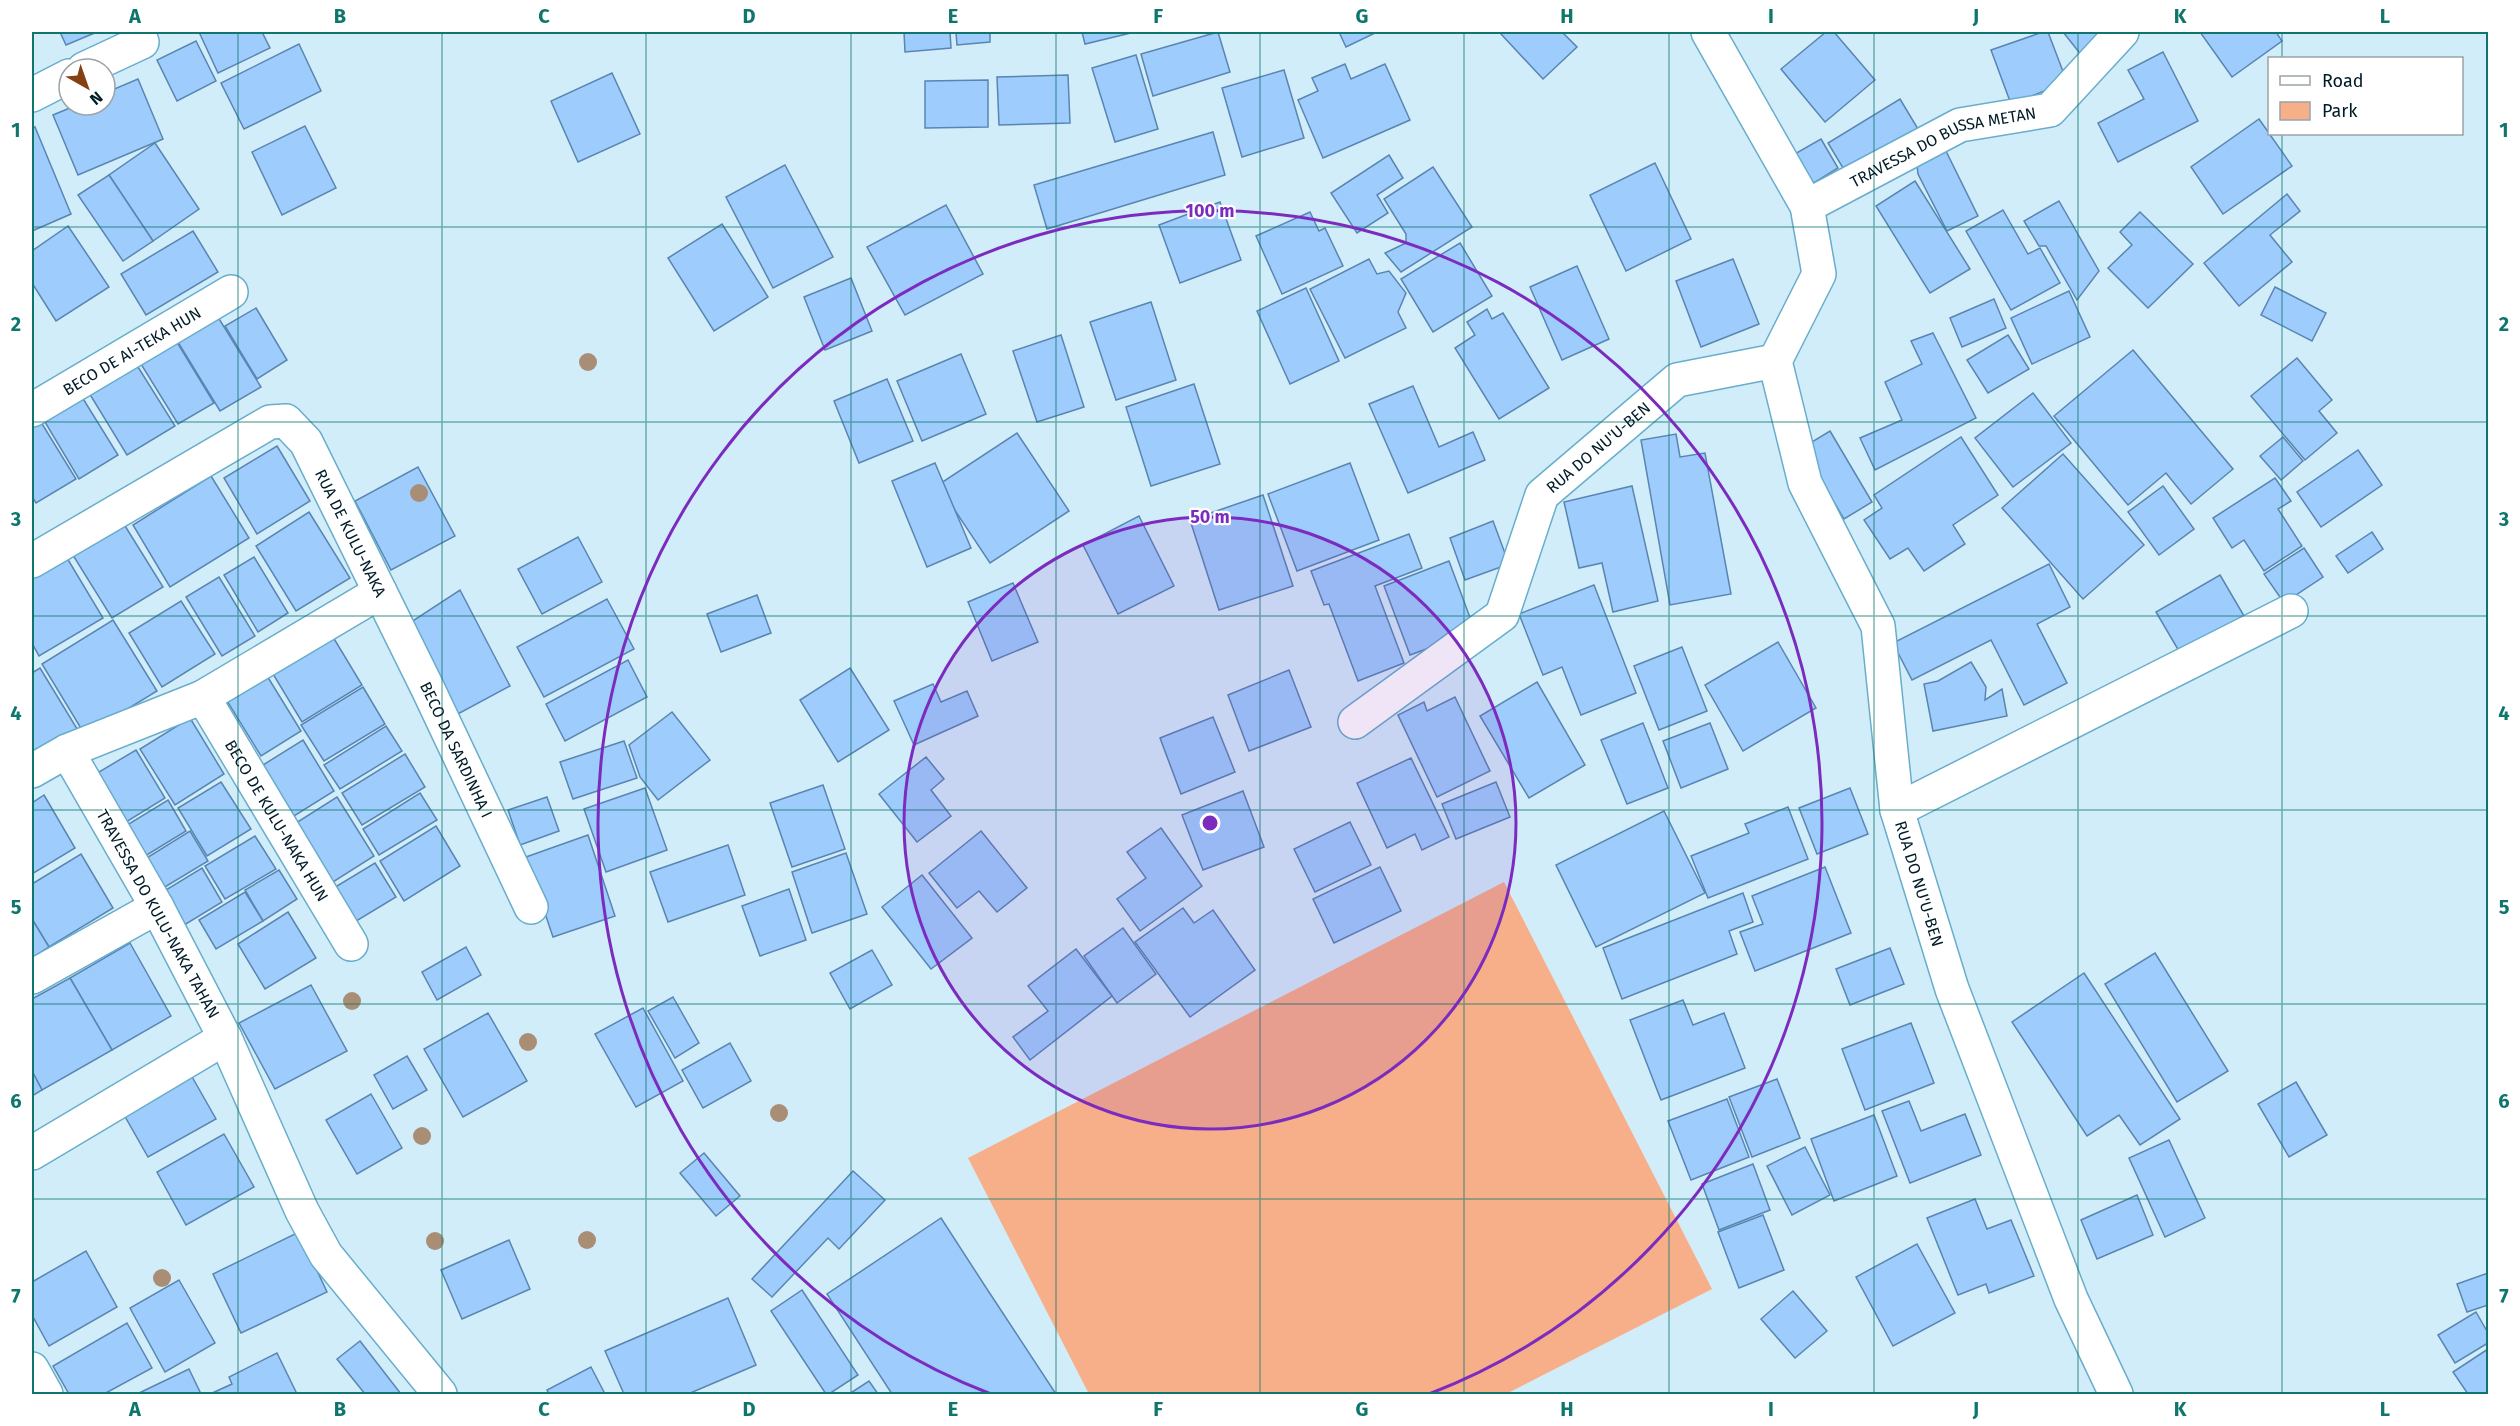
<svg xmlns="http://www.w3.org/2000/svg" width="2520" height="1426" font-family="'Fira Sans',sans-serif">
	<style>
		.green { fill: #f6af89 }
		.building { fill: #9ecdfd; stroke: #5985b1; stroke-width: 1.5 }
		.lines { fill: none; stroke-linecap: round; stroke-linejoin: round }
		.street-casing { stroke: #68adcc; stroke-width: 36 }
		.street { stroke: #fff; stroke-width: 33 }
		.tree { fill: #aa8d75 }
		.grid { fill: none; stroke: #0f766e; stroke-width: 1.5; stroke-opacity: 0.55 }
		.ring { fill: none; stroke: #7b2cbf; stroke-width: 3 }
		.labels { text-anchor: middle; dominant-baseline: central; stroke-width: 4.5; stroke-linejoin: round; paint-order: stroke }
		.street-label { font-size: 16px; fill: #001c28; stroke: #fff }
		.centre { fill: #7b2cbf; stroke: #fff; stroke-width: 3 }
		.ring-label { font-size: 18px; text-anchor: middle; font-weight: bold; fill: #7b2cbf; stroke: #fff; stroke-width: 4.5; stroke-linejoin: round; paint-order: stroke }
		.neatline { fill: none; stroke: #0f766e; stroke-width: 2 }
		.grid-label { font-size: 20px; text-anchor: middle; font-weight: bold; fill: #0f766e }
	</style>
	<rect width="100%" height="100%" fill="#d2edfa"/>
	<polygon class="green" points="1504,882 1712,1289 1506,1394 1089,1394 968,1158"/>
	<g class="building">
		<polygon points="60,32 97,32 66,45"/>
		<polygon points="199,32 262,32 270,48 218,73"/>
		<polygon points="904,32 950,32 951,48 905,52"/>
		<polygon points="956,32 990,32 990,42 957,45"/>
		<polygon points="1082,32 1135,32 1085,44"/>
		<polygon points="1218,32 1230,72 1153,96 1141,54"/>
		<polygon points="1339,32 1377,32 1346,47"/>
		<polygon points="1503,32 1562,32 1577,47 1543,79 1501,34"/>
		<polygon points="1826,32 1834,32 1875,80 1825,122 1781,69"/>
		<polygon points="2043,32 2048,32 2067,82 2011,104 1991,50"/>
		<polygon points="2063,32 2112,32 2082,56"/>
		<polygon points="2200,32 2276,32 2282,41 2232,77"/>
		<polygon points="196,41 216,81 177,101 157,60"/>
		<polygon points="299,44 321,91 244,129 221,83"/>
		<polygon points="2163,52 2198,121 2118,162 2098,123 2144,99 2128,70"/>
		<polygon points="1136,55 1158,129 1115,142 1092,68"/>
		<polygon points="1345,64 1351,79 1385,64 1410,120 1323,158 1298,100 1318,91 1312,78"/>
		<polygon points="1284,70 1304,138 1242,157 1222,88"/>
		<polygon points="612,73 640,134 578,162 551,101"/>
		<polygon points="1068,75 1070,123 999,125 997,77"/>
		<polygon points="138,79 163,139 78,175 53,115 77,105 105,105 105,93"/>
		<polygon points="988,80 988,127 925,128 925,81"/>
		<polygon points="1900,99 1921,134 1849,178 1828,143"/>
		<polygon points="2259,119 2292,166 2223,214 2191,167"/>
		<polygon points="305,126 336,188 282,215 252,152"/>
		<polygon points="35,127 71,214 32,231 32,129"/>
		<polygon points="1213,132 1225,175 1047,229 1034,185"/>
		<polygon points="1821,139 1838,168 1804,189 1786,159"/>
		<polygon points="155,143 199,209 153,241 109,175"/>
		<polygon points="1942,143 1978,216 1947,231 1918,174 1916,156"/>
		<polygon points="1389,155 1403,178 1377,195 1388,213 1357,233 1331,193"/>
		<polygon points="1655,163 1691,239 1626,271 1590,195"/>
		<polygon points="785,165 833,257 773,288 726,197"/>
		<polygon points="1433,167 1472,227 1401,272 1385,253 1406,243 1406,234 1384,199"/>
		<polygon points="109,175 153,241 123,261 78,195"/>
		<polygon points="1915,181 1970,269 1930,293 1876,206"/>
		<polygon points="2287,194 2300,211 2270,235 2292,262 2239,306 2204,263"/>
		<polygon points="2059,201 2099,271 2077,300 2046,246 2039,246 2024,221"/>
		<polygon points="1220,202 1241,260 1180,283 1159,225"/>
		<polygon points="946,205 983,274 905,315 867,247"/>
		<polygon points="2003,210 2028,254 2040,248 2060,283 2011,310 1966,231"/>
		<polygon points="1310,212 1319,231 1325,228 1343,266 1282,294 1256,236"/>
		<polygon points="2140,212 2193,264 2148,308 2108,268 2132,245 2120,232"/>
		<polygon points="722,224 768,297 714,331 668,258"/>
		<polygon points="68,226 109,287 56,321 32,283 32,251"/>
		<polygon points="193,231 218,272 146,315 121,274"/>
		<polygon points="1460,243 1492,296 1433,332 1401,279"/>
		<polygon points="1369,259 1377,274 1389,271 1406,293 1398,312 1406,328 1345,358 1310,289"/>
		<polygon points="1733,259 1759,324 1701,347 1676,281"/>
		<polygon points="1577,266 1609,339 1562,360 1530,287"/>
		<polygon points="851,278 872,331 825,350 804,297"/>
		<polygon points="2275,287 2326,313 2312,341 2261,315"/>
		<polygon points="1306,288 1339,361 1290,384 1257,311"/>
		<polygon points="2069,291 2090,337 2032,364 2011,318"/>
		<polygon points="1994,299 2006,328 1962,347 1950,318"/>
		<polygon points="1151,302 1176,380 1116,400 1090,322"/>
		<polygon points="256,308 287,360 257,379 225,326"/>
		<polygon points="213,309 261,387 220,411 173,334"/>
		<polygon points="1487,309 1492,319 1503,313 1549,388 1499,419 1455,348 1475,335 1467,322"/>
		<polygon points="1933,333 1976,418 1875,470 1860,438 1902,420 1885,382 1922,364 1911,341"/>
		<polygon points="172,334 214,403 178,424 136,356"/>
		<polygon points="1061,335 1084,407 1037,422 1013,351"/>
		<polygon points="2008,335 2029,369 1988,393 1967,360"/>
		<polygon points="2133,350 2233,469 2191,504 2166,473 2128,505 2054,416"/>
		<polygon points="961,354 986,414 922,441 897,381"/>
		<polygon points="2297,358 2332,400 2319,411 2337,433 2305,460 2251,396"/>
		<polygon points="133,359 175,426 127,455 86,388"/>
		<polygon points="887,379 913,441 859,463 834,401"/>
		<polygon points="1194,384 1220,464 1151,486 1126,407"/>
		<polygon points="1413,386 1439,447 1473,432 1485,460 1408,493 1369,404"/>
		<polygon points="77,389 118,455 79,479 39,412"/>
		<polygon points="2033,393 2071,443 2013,487 1975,438"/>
		<polygon points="36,414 76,479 36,503 32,496 32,417"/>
		<polygon points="1830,431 1872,502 1844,519 1802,448"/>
		<polygon points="1017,433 1069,511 990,563 938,485"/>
		<polygon points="1676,434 1680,457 1705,453 1731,594 1670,605 1641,440"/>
		<polygon points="1961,437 1998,495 1953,525 1965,544 1924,571 1908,548 1890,559 1864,520 1882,508 1874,495"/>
		<polygon points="2283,437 2303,461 2281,480 2260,456"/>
		<polygon points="277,446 310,501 257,534 224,478"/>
		<polygon points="2358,450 2382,485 2321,527 2297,492"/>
		<polygon points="2063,454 2144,545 2083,599 2002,508"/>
		<polygon points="935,463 971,548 927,567 892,481"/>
		<polygon points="1350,463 1379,540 1297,571 1268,494"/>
		<polygon points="418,467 455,536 391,570 355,501"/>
		<polygon points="211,476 249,538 170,587 133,525"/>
		<polygon points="2275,478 2291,501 2278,509 2302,546 2264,571 2244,540 2232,548 2213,518"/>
		<polygon points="1632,486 1658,601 1613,612 1602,563 1579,568 1564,502"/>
		<polygon points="2163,486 2194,529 2159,555 2128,512"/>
		<polygon points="1263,495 1293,586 1219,610 1190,520"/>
		<polygon points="309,512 350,578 296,611 256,546"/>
		<polygon points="1139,516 1174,586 1118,614 1083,545"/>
		<polygon points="122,521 163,587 112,618 71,552"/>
		<polygon points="1493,521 1509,564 1465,580 1450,538"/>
		<polygon points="2372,532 2383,549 2348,573 2336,556"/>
		<polygon points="1409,534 1422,568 1375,586 1404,663 1358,681 1329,604 1324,605 1311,571"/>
		<polygon points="578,537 602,582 542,614 518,569"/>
		<polygon points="2304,548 2323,577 2284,603 2264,574"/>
		<polygon points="64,553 103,618 39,656 32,643 32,573"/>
		<polygon points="254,557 288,613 258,632 224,575"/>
		<polygon points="1449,561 1475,631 1410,655 1384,586"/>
		<polygon points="2049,564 2070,607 2037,624 2067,683 2024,705 1991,640 1912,680 1893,643"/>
		<polygon points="2220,575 2247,621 2183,658 2156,612"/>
		<polygon points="219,577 255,636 222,656 186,597"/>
		<polygon points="1013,583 1038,642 992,661 968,602"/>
		<polygon points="1594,585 1636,693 1581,715 1562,667 1543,675 1519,614"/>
		<polygon points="460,590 510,686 456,715 408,624"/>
		<polygon points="757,595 771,633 721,652 707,614"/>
		<polygon points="607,599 634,649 544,697 517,647"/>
		<polygon points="181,601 215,654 162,687 129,633"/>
		<polygon points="113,620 157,691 85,735 42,664"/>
		<polygon points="330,632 362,685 302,722 270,669"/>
		<polygon points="1778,642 1816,708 1743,751 1705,685"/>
		<polygon points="1682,647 1707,711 1659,730 1634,666"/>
		<polygon points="628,660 647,697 565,741 546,704"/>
		<polygon points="1971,662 1986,687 1985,700 2002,689 2007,716 1933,731 1924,684 1938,681"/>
		<polygon points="40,668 79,732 32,762 32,673"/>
		<polygon points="850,668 889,730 838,762 800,700"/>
		<polygon points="1289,670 1311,727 1249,751 1228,695"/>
		<polygon points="264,671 301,731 261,756 224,696"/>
		<polygon points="1537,682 1585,765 1529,798 1480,716"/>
		<polygon points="933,684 941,702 967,691 978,716 914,745 894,701"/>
		<polygon points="363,687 385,724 324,761 301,725"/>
		<polygon points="1455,697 1490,771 1437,797 1398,715 1424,702 1427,711"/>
		<polygon points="672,712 710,760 658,800 640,777 629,745"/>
		<polygon points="1213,717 1235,772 1181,794 1160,738"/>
		<polygon points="190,718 224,774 175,805 140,749"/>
		<polygon points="1643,723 1668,788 1627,804 1601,740"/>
		<polygon points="1710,723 1728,769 1681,788 1663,741"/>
		<polygon points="386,726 402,751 340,789 324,765"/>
		<polygon points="303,740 334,791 294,816 263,765"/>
		<polygon points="624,741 637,778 573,799 560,762"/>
		<polygon points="136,750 165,798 118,827 89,778"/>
		<polygon points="405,754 425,787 362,825 342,793"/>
		<polygon points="926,757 944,779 931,790 951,816 917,842 879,794"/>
		<polygon points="1411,758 1449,837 1422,850 1415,834 1387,848 1357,783"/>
		<polygon points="221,782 251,829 207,856 178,808"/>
		<polygon points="1496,782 1510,817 1456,839 1442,804"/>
		<polygon points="823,785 845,849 792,867 770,803"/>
		<polygon points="645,788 667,850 606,872 584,809"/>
		<polygon points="1850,788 1868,834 1817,854 1799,808"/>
		<polygon points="1243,791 1264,847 1203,870 1182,815"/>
		<polygon points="420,793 437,820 379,855 363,829"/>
		<polygon points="44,795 75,848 32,874 32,803"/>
		<polygon points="337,797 374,856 333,882 296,823"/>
		<polygon points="547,797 559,831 520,845 508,810"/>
		<polygon points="168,800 186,831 137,861 119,830"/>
		<polygon points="1788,807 1808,859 1708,898 1691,856 1749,833 1745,824"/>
		<polygon points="1664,811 1705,893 1596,947 1556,865"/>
		<polygon points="1350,822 1371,865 1315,892 1294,849"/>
		<polygon points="436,826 460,866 404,901 380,861"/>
		<polygon points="1161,828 1202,886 1140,931 1117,899 1146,878 1127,852"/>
		<polygon points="190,831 208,861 155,893 137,864"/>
		<polygon points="981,831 1027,888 997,912 979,891 957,908 929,873"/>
		<polygon points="588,835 615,916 553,937 526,857"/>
		<polygon points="255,836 276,869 225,899 205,866"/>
		<polygon points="728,845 745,895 668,922 650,872"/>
		<polygon points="846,853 867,914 812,933 792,872"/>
		<polygon points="81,854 113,908 49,947 32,919 32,884"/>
		<polygon points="375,863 396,897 353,923 332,889"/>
		<polygon points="1380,867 1401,911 1334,943 1313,899"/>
		<polygon points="1825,867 1851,933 1755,971 1740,932 1763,924 1752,896"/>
		<polygon points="202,868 222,902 176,930 156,896"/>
		<polygon points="279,870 297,899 263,921 245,890"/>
		<polygon points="922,875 972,938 931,969 882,907"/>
		<polygon points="789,889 806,940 760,956 742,906"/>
		<polygon points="245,892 263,921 216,949 199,920"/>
		<polygon points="1743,893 1753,922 1729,931 1737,954 1622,999 1603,948"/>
		<polygon points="1183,908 1194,923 1213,910 1255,970 1190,1017 1135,942"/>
		<polygon points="288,912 316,958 265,989 238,944"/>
		<polygon points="32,919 49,947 32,958"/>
		<polygon points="1123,928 1156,974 1117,1003 1084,956"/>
		<polygon points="130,943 171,1016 112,1050 70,978"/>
		<polygon points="466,947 481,975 437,1000 422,972"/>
		<polygon points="1890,948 1904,984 1850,1005 1836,969"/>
		<polygon points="1076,949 1112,996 1030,1060 1013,1037 1048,1011 1028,986"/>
		<polygon points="872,950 892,985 850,1009 830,973"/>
		<polygon points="2155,953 2228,1071 2177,1102 2105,984"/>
		<polygon points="2084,973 2180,1119 2140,1145 2119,1115 2087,1136 2012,1022"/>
		<polygon points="70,978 112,1050 42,1090 32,1071 32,999"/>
		<polygon points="311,985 347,1051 275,1089 239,1023"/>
		<polygon points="673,997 699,1043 675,1058 648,1011"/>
		<polygon points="1683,1000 1693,1025 1724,1013 1745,1068 1661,1100 1630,1020"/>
		<polygon points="643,1008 683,1081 636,1107 595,1034"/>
		<polygon points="488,1013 527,1081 463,1117 424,1049"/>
		<polygon points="1911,1023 1934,1083 1865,1110 1842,1049"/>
		<polygon points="730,1043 751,1081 703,1108 682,1070"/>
		<polygon points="407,1056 427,1090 393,1109 374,1075"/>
		<polygon points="32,1071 42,1090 32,1096"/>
		<polygon points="191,1075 216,1119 148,1157 123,1113"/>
		<polygon points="1777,1079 1800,1138 1752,1157 1729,1097"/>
		<polygon points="2296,1082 2327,1135 2289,1157 2258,1104"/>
		<polygon points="371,1094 402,1148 357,1174 326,1120"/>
		<polygon points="1727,1099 1749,1157 1691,1180 1668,1121"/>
		<polygon points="1909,1101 1921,1131 1965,1114 1981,1155 1910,1183 1882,1111"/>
		<polygon points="1874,1115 1897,1176 1834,1201 1811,1139"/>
		<polygon points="224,1134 254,1187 186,1225 157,1172"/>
		<polygon points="2169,1140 2205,1218 2165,1237 2129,1158"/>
		<polygon points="1805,1147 1830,1195 1792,1215 1767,1166"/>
		<polygon points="704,1153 740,1196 716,1216 680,1173"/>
		<polygon points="1753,1164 1770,1210 1719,1230 1702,1184"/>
		<polygon points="853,1171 885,1200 839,1249 828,1238 772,1297 752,1279"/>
		<polygon points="2137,1195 2153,1235 2097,1259 2081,1220"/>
		<polygon points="1975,1199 1987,1229 2011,1220 2034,1276 1989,1293 1986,1284 1958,1295 1927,1218"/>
		<polygon points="1763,1215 1784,1270 1739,1288 1718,1232"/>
		<polygon points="941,1218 985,1286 1056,1394 892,1394 827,1294"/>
		<polygon points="299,1232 327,1292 241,1333 213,1274"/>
		<polygon points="509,1240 530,1289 462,1319 441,1270"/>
		<polygon points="1917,1244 1955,1313 1893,1346 1856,1277"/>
		<polygon points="86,1251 117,1307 49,1346 32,1315 32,1282"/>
		<polygon points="2488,1273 2488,1305 2467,1312 2457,1284"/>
		<polygon points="179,1280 215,1343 165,1372 130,1308"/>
		<polygon points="802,1290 858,1375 829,1394 826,1394 771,1311"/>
		<polygon points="1793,1291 1827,1331 1795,1358 1761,1319"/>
		<polygon points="728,1298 756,1365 688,1394 624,1394 605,1351"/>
		<polygon points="2476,1312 2488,1333 2488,1343 2455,1363 2438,1335"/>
		<polygon points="127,1323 152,1368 104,1394 69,1394 53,1366"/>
		<polygon points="360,1341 401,1394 365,1394 337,1359"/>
		<polygon points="2488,1349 2488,1394 2468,1394 2453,1372"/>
		<polygon points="277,1353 297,1394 210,1394 232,1384 229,1377"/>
		<polygon points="591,1367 605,1394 549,1394 547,1390"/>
		<polygon points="189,1369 201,1394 137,1394"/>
		<polygon points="869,1381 878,1394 849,1394"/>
	</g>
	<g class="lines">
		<g class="street-casing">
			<g id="street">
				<path id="s1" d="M1708,32l99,174 12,68 -44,87 30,122 73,143 19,184 55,179 119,310 45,95"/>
				<polyline points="84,69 142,42"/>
				<polyline points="32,95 69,76"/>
				<path id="s2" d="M1807,206l153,-81 90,-15 72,-78"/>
				<path id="s3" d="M32,410l199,-118"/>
				<path id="s4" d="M32,561l238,-139 16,-1 20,21 122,247 103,218"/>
				<path id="s5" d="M203,697l148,247"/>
				<path id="s6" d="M1355,722l147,-107 40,-120 135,-115 98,-19"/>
				<polyline points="32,771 67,751 203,697 380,592"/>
				<polyline points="1897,810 2291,611"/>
				<polyline points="32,977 157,907"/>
				<polyline points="225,1038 302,1211 326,1255 440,1394"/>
				<polyline points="32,1153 225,1038 157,907 67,751"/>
				<polyline points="32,1369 46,1394"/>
			</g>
		</g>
		<use href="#street" class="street"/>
	</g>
	<g class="tree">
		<circle cx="588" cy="362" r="9"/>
		<circle cx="419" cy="493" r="9"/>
		<circle cx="352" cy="1001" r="9"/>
		<circle cx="528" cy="1042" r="9"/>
		<circle cx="779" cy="1113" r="9"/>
		<circle cx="422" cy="1136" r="9"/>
		<circle cx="587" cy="1240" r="9"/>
		<circle cx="435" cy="1241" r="9"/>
		<circle cx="162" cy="1278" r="9"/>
	</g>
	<path class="grid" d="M238,32v1362M442,32v1362M646,32v1362M851,32v1362M1056,32v1362M1260,32v1362M1464,32v1362M1669,32v1362M1874,32v1362M2078,32v1362M2282,32v26M2282,134v1260M32,227h2456M32,422h2456M32,616h2456M32,810h2456M32,1004h2456M32,1199h2456"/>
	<circle cx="1210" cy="823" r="306" fill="#7b2cbf" fill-opacity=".12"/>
	<g class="ring">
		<circle cx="1210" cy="823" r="306"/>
		<path d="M991 1394A612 612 0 1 1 1429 1394"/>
	</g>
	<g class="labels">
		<g class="street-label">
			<text stroke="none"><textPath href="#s2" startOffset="150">TRAVESSA DO BUSSA METAN</textPath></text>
			<text stroke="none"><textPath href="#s3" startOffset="116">BECO DE AI-TEKA HUN</textPath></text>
			<text stroke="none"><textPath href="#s6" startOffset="382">RUA DO NU'U-BEN</textPath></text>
			<text stroke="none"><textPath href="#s4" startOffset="422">RUA DE KULU-NAKA</textPath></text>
			<text stroke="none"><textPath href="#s4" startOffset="663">BECO DA SARDINHA I</textPath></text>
			<text stroke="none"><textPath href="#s5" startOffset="144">BECO DE KULU-NAKA HUN</textPath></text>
			<text stroke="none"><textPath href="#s1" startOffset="915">RUA DO NU'U-BEN</textPath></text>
			<text transform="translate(158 914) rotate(61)">TRAVESSA DO KULU-NAKA TAHAN</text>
		</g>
	</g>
	<circle cx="1210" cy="823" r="9" class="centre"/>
	<g class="ring-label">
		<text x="1210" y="217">100 m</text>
		<text x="1210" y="523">50 m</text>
	</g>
	<rect width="2520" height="1426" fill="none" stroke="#ffffff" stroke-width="66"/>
	<rect x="2268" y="57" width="195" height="78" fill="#ffffff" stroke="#99a4a9" stroke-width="1.5"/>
	<rect x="2280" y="76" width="30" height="9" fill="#ffffff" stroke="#99a4a9" stroke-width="1.5"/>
	<text x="2322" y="87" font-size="18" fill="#001c28">Road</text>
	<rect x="2280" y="102" width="30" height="18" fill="#f6af89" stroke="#99a4a9" stroke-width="1.5"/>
	<text x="2322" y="117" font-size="18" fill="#001c28">Park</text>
	<g transform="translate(87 87) rotate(140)"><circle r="28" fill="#ffffff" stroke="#99a4a9" stroke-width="1.5"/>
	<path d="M0-4.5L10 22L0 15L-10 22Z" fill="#844014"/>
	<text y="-9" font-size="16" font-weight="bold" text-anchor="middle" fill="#001c28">N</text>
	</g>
	<rect x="33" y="33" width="2454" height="1360" class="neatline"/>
	<g class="grid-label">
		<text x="135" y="23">A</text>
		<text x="340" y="23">B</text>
		<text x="544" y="23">C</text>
		<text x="749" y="23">D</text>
		<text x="953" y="23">E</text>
		<text x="1158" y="23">F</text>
		<text x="1362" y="23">G</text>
		<text x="1567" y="23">H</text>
		<text x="1771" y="23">I</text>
		<text x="1976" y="23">J</text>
		<text x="2180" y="23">K</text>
		<text x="2385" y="23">L</text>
		<text x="16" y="137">1</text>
		<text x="2504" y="137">1</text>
		<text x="16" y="331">2</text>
		<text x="2504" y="331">2</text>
		<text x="16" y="526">3</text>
		<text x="2504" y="526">3</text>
		<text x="16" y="720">4</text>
		<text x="2504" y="720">4</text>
		<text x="16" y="914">5</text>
		<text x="2504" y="914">5</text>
		<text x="16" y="1108">6</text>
		<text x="2504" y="1108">6</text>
		<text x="16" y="1303">7</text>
		<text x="2504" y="1303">7</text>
		<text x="135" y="1416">A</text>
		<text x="340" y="1416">B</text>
		<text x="544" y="1416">C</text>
		<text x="749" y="1416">D</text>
		<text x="953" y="1416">E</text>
		<text x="1158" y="1416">F</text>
		<text x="1362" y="1416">G</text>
		<text x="1567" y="1416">H</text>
		<text x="1771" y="1416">I</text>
		<text x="1976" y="1416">J</text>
		<text x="2180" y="1416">K</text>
		<text x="2385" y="1416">L</text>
	</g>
</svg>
